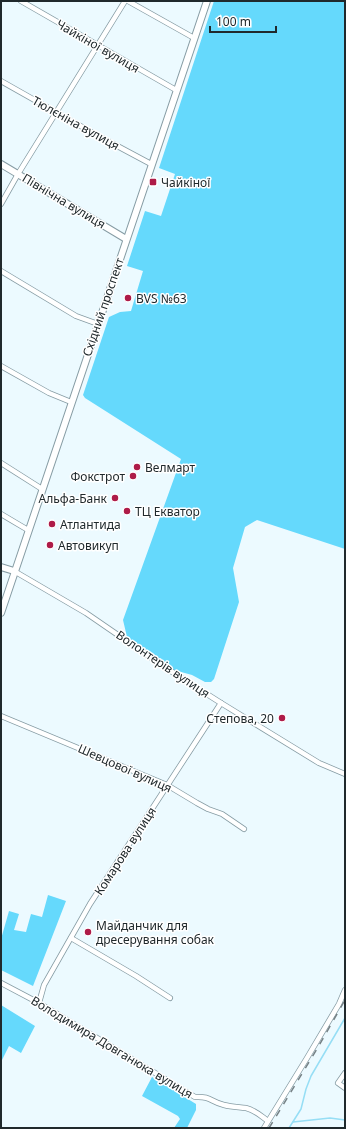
<svg xmlns="http://www.w3.org/2000/svg" width="346" height="1129" font-family="'Noto Sans',sans-serif">
	<style>
		.green { fill: #65d9fc }
		.lines { fill: none; stroke-linecap: round; stroke-linejoin: round }
		.stream { stroke: #96def5; stroke-width: 1.5 }
		.street-casing { stroke: #869ca4; stroke-width: 6 }
		.secondary-casing { stroke: #869ca4; stroke-width: 8 }
		.street { stroke: #fff; stroke-width: 4.5 }
		.secondary { stroke: #fff; stroke-width: 6 }
		.rail { stroke: #768185; stroke-width: 1.5; stroke-dasharray: 7 7; stroke-linecap: butt }
		.poi-dot { fill: #ae1b48; stroke: #fff; stroke-width: 1.5 }
		.labels { text-anchor: middle; dominant-baseline: central; stroke-width: 3; stroke-linejoin: round; paint-order: stroke }
		.street-label { font-size: 12px; fill: #20292c; stroke: #fff }
		.poi-label { font-size: 12px; fill: #20292c; stroke: #fff; text-anchor: start }
	</style>
	<rect width="100%" height="100%" fill="#ecfaff"/>
	<g class="green">
		<polygon points="214,1 345,1 345,549 257,520 245,527 233,568 239,602 214,679 211,682 205,682 192,675 174,670 127,637 123,620 181,459 85,398 83,395 109,317 120,312 131,311 143,271 127,266 145,211 161,216 175,174 159,168"/>
		<polygon points="48,895 66,901 33,986 1,970 1,939 9,911 19,914 14,930 26,932 31,914 42,917"/>
		<polygon points="1,1005 35,1026 21,1053 9,1046 1,1062"/>
		<polygon points="152,1077 196,1104 196,1110 187,1128 174,1128 180,1119 178,1116 142,1096"/>
	</g>
	<g class="lines">
		<g class="stream">
			<polyline points="293,1122 330,1118 345,1120"/>
			<polyline points="289,1128 301,1109 306,1089 311,1076 345,1018"/>
		</g>
		<g class="street-casing">
			<g id="street">
				<polyline points="21,1 176,90"/>
				<polyline points="128,1 194,38"/>
				<polyline points="1,81 93,133 151,164"/>
				<polyline points="1,204 18,174 125,1"/>
				<polyline points="1,271 76,316 98,324"/>
				<polyline points="1,366 49,393 71,402"/>
				<polyline points="1,463 42,489"/>
				<polyline points="1,514 28,530"/>
				<polyline points="14,571 86,613 166,668 221,703 319,763 345,774"/>
				<polyline points="1,716 167,785 197,803 208,809 222,814 244,829"/>
				<polyline points="71,938 136,976 170,998"/>
				<path d="M1,983l38,20 156,94c16,-1 16,5 29,8 8,2 15,2 22,3 9,2 15,8 22,13"/>
				<polyline points="39,1003 44,985 90,904 221,703"/>
				<polyline points="345,1073 338,1083 345,1088"/>
				<polyline points="264,1128 307,1058 339,1004 345,990"/>
			</g>
		</g>
		<g class="secondary-casing">
			<g id="secondary">
				<polyline points="1,164 126,239"/>
				<polyline points="1,567 14,571"/>
				<polyline points="1,613 207,1"/>
			</g>
		</g>
		<use href="#street" class="street"/>
		<use href="#secondary" class="secondary"/>
		<polyline class="rail" points="269,1128 317,1049 345,1000"/>
	</g>
	<g class="poi-dot">
		<rect x="149" y="178" width="8" height="8" rx="2"/>
		<circle cx="128" cy="298" r="4"/>
		<circle cx="137" cy="467" r="4"/>
		<circle cx="133" cy="476" r="4"/>
		<circle cx="115" cy="498" r="4"/>
		<circle cx="127" cy="511" r="4"/>
		<circle cx="52" cy="524" r="4"/>
		<circle cx="50" cy="545" r="4"/>
		<circle cx="282" cy="718" r="4"/>
		<circle cx="88" cy="932" r="4"/>
	</g>
	<g class="labels">
		<g class="street-label">
			<text transform="translate(98 46) rotate(30)">Чайкіної вулиця</text>
			<text transform="translate(76 123) rotate(29)">Тюлєніна вулиця</text>
			<text transform="translate(64 201) rotate(31)">Північна вулиця</text>
			<text transform="translate(103 307) rotate(-71)">Східний проспект</text>
			<text transform="translate(163 664) rotate(34)">Волонтерів вулиця</text>
			<text transform="translate(125 768) rotate(24)">Шевцової вулиця</text>
			<text transform="translate(125 851) rotate(-57)">Комарова вулиця</text>
			<text transform="translate(112 1047) rotate(31)">Володимира Довганюка вулиця</text>
		</g>
		<g class="poi-label">
			<text x="161" y="182">Чайкіної</text>
			<text x="136" y="298">BVS №63</text>
			<text x="145" y="467">Велмарт</text>
			<text x="125" y="476" text-anchor="end">Фокстрот</text>
			<text x="107" y="498" text-anchor="end">Альфа-Банк</text>
			<text x="135" y="511">ТЦ Екватор</text>
			<text x="60" y="524">Атлантида</text>
			<text x="58" y="545">Автовикуп</text>
			<text x="274" y="718" text-anchor="end">Степова, 20</text>
			<text x="96" y="925">Майданчик для<tspan x="96" dy="14">дресерування собак</tspan></text>
		</g>
	</g>
	<rect width="346" height="1129" fill="none" stroke="#20292c" stroke-width="4"/>
	<path d="M210 26v6h66v-6" fill="none" stroke="#20292c" stroke-width="2"/>
	<text x="216" y="26" font-size="12" fill="#20292c" stroke="#ffffff" stroke-width="3" paint-order="stroke">100 m</text>
</svg>
